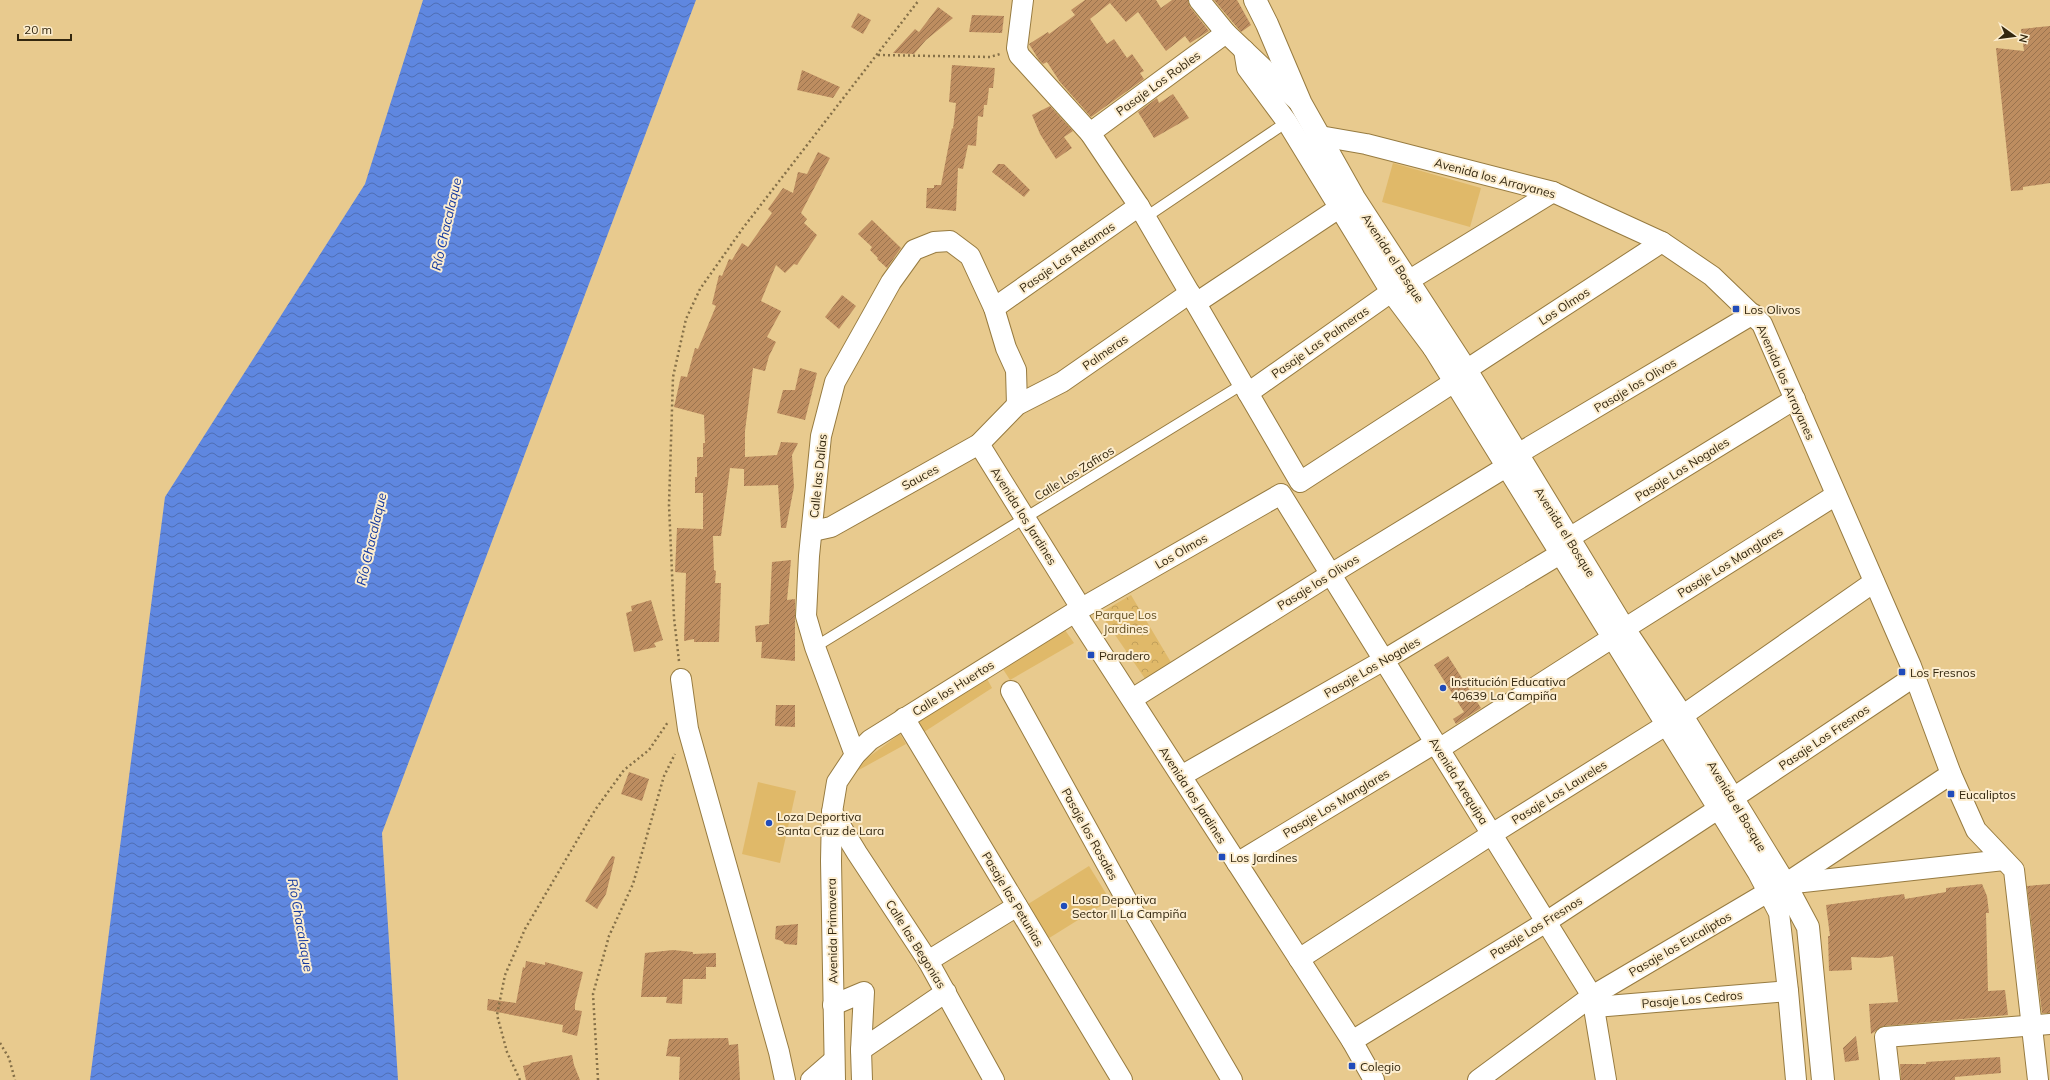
<svg xmlns="http://www.w3.org/2000/svg" width="2050" height="1080" font-family="Mulish,sans-serif">
	<style>
		.grass { fill: #e0b969 }
		.forest { fill: url(#forest-crowns) }
		.water { fill: url(#water-waves) }
		.building { fill: url(#building-hatch) }
		.lines { fill: none; stroke-linecap: round; stroke-linejoin: round }
		.service-casing { stroke: #977b40; stroke-width: 12 }
		.minor-casing { stroke: #977b40; stroke-width: 22 }
		.tertiary-casing { stroke: #977b40; stroke-width: 24 }
		.path { stroke: #857048; stroke-width: 2.5; stroke-dasharray: 2 3; stroke-linecap: butt }
		.service { stroke: #fff; stroke-width: 10 }
		.minor { stroke: #fff; stroke-width: 20 }
		.tertiary { stroke: #fff; stroke-width: 22 }
		.poi-dot { fill: #214cba; stroke: #fcedcf; stroke-width: 1.5 }
		.labels { text-anchor: middle; dominant-baseline: central; stroke-width: 4; stroke-linejoin: round; paint-order: stroke }
		.street-label { font-size: 12px; fill: #33270f; stroke: #fcedcf }
		.poi-label { font-size: 12px; fill: #33270f; stroke: #fcedcf; text-anchor: start }
		.park-label { font-size: 12px; fill: #644f21; stroke: #fcedcf }
		.water-label { font-size: 13px; font-style: italic; fill: #12379e; stroke: #fcedcf }
	</style>
	<defs>
		<pattern id="forest-crowns" width="20" height="18" patternUnits="userSpaceOnUse"><rect width="20" height="18" fill="#e0b969"/><path d="M2 6a3 3 0 1 1 6 0M12 15a3 3 0 1 1 6 0" fill="none" stroke="#c19f5a"/></pattern>
		<pattern id="water-waves" width="16" height="10" patternUnits="userSpaceOnUse"><rect width="16" height="10" fill="#5f87e0"/><path d="M0 5q4-4 8 0t8 0" fill="none" stroke="#4f6eb4"/></pattern>
		<pattern id="building-hatch" width="6" height="6" patternUnits="userSpaceOnUse"><rect width="6" height="6" fill="#bd8d60"/><path d="M-1 1l2-2M0 6l6-6M5 7l2-2" fill="none" stroke="#9a734e"/></pattern>
	</defs>
	<rect width="100%" height="100%" fill="#e8ca8e"/>
	<g class="grass">
		<polygon points="1393,163 1481,188 1470,227 1382,202"/>
		<polygon points="1065,630 1074,643 1010,680 1001,666"/>
		<polygon points="985,675 992,688 921,734 916,720"/>
		<polygon points="900,734 906,744 857,771 866,759"/>
		<polygon points="758,782 796,791 780,863 742,854"/>
		<polygon points="1089,866 1110,900 1046,940 1025,906"/>
	</g>
	<polygon class="forest" points="1131,595 1172,664 1148,683 1100,613"/>
	<polygon class="water" points="423,0 696,0 382,833 398,1080 90,1080 165,497 365,184"/>
	<g class="building">
		<polygon points="1085,0 1156,0 1161,8 1172,0 1188,0 1190,7 1209,31 1190,43 1185,36 1166,51 1138,12 1126,22 1110,3 1090,19 1107,44 1114,39 1127,58 1132,54 1144,71 1140,73 1144,79 1091,117 1060,82 1047,62 1043,64 1039,60 1029,44 1048,32 1049,34 1075,15 1071,10"/>
		<polygon points="1214,0 1237,0 1251,25 1241,32"/>
		<polygon points="938,7 953,18 926,40 914,54 893,53 915,29 919,32"/>
		<polygon points="858,13 871,20 863,34 851,27"/>
		<polygon points="972,15 1004,16 1002,33 969,32"/>
		<polygon points="2050,26 2050,183 2023,187 2023,190 2011,191 1996,48 2024,51 2021,29"/>
		<polygon points="952,65 995,68 993,88 989,88 987,105 984,105 983,117 978,116 976,146 968,145 963,169 958,168 956,211 926,208 927,188 934,188 934,185 941,185 952,128 953,129 956,103 949,102"/>
		<polygon points="802,70 840,87 833,98 797,90"/>
		<polygon points="1173,94 1189,118 1154,138 1138,112 1157,98 1159,103"/>
		<polygon points="1050,106 1073,131 1064,137 1072,148 1056,159 1040,134 1032,115"/>
		<polygon points="818,152 830,158 801,213 807,219 804,223 817,235 797,265 794,264 785,273 776,265 761,301 781,311 767,337 776,342 769,356 765,371 753,368 745,431 745,457 777,455 781,442 798,443 792,455 794,487 786,528 781,528 778,485 744,486 744,469 730,468 721,536 713,536 714,570 716,571 715,583 721,583 719,642 694,642 694,639 684,641 686,573 675,572 677,528 703,529 703,493 695,493 695,477 697,477 697,457 703,457 703,443 705,443 704,415 674,407 681,376 687,377 695,348 698,349 716,306 712,304 719,275 722,276 729,259 732,260 742,243 748,247 772,213 768,209 783,188 793,193 798,172 807,174"/>
		<polygon points="998,164 1004,164 1030,190 1024,197 992,172"/>
		<polygon points="872,220 901,248 887,268 877,259 878,258 870,250 872,247 858,234"/>
		<polygon points="842,295 856,306 839,329 825,317"/>
		<polygon points="800,368 817,373 805,420 777,413 783,390 795,390"/>
		<polygon points="791,560 787,600 795,599 795,661 761,658 762,642 756,642 755,626 769,624 772,562"/>
		<polygon points="651,600 663,640 654,643 656,647 634,652 626,613 632,611 631,606"/>
		<polygon points="1448,656 1481,708 1456,724 1453,719 1464,712 1434,665"/>
		<polygon points="776,705 795,705 795,727 775,726"/>
		<polygon points="629,772 649,779 642,801 621,794"/>
		<polygon points="612,856 615,857 606,894 597,909 585,901"/>
		<polygon points="1982,884 1987,896 1989,913 1986,913 1988,991 2005,990 2008,1015 1884,1026 1871,1034 1869,1004 1898,1002 1893,956 1879,958 1851,957 1852,970 1829,971 1828,936 1830,936 1826,905 1904,894 1905,899 1946,892 1946,888"/>
		<polygon points="2050,884 2050,1013 2042,1013 2027,886"/>
		<polygon points="798,924 797,945 785,944 782,941 775,939 776,926"/>
		<polygon points="673,950 693,952 693,954 716,953 716,967 706,967 706,979 683,979 682,1004 666,1003 667,997 641,997 645,953"/>
		<polygon points="526,961 545,965 545,962 583,972 575,1004 575,1010 582,1011 577,1036 562,1032 563,1025 487,1010 488,999 516,1003 523,967 525,968"/>
		<polygon points="1856,1036 1859,1060 1845,1062 1843,1048"/>
		<polygon points="728,1038 729,1045 738,1044 740,1080 679,1080 680,1057 666,1056 669,1039"/>
		<polygon points="572,1055 574,1065 580,1080 526,1080 523,1066 531,1064 530,1063"/>
		<polygon points="2000,1057 2001,1073 1955,1077 1955,1080 1901,1080 1900,1064 1926,1064 1926,1062"/>
	</g>
	<g class="lines">
		<g class="service-casing">
			<g id="service">
				<polyline points="1146,217 1278,128"/>
				<polyline points="815,647 1243,384"/>
			</g>
		</g>
		<g class="minor-casing">
			<g id="minor">
				<polyline points="1023,0 1017,48 1019,55 1090,133 1139,206 1300,482 1454,382"/>
				<polyline points="1199,0 1226,33 1301,104"/>
				<polyline points="1244,50 1247,68 1287,122 1391,292 1433,348"/>
				<polyline points="1090,133 1226,33"/>
				<polyline points="1320,136 1366,144 1553,192 1662,242 1712,276 1762,324 1911,666 1951,774 1976,830 2014,870 2038,1080"/>
				<polyline points="1408,281 1553,192"/>
				<polyline points="1196,303 1339,208"/>
				<polyline points="994,308 1139,206"/>
				<polyline points="1447,341 1433,348 1758,873 1779,913 1788,991 1796,1080"/>
				<polyline points="1466,370 1662,242"/>
				<polyline points="1248,393 1391,292"/>
				<polyline points="979,444 1081,608"/>
				<polyline points="1516,455 1753,314"/>
				<polyline points="813,531 831,527 979,444 1017,405 1062,382 1190,293"/>
				<polyline points="1569,538 1795,399"/>
				<polyline points="1075,612 1352,1041 1374,1080"/>
				<polyline points="1624,629 1836,495"/>
				<polyline points="681,679 688,729 779,1052 785,1080"/>
				<polyline points="1011,691 1126,899 1232,1080"/>
				<polyline points="1132,699 1331,574 1506,467"/>
				<polyline points="1682,716 1874,582"/>
				<polyline points="904,718 1122,1080"/>
				<polyline points="1439,749 1612,638 1607,625"/>
				<polyline points="855,755 815,647 806,616 809,556 821,436 835,382 891,282 914,250 934,242 950,241 970,256 994,308 1006,348 1016,370 1017,405"/>
				<polyline points="1181,776 1384,660 1560,554"/>
				<polyline points="1733,798 1915,676"/>
				<polyline points="832,812 857,853 928,961 994,1080"/>
				<polyline points="1237,863 1435,743"/>
				<polyline points="1788,882 1951,774"/>
				<polyline points="1785,884 2004,860"/>
				<polyline points="1299,959 1492,834 1666,725 1663,713"/>
				<polyline points="928,961 1017,906"/>
				<polyline points="833,1005 864,992 861,1050 862,1080"/>
				<polyline points="1595,1007 1788,991"/>
				<polyline points="1352,1041 1546,922 1718,809"/>
				<polyline points="861,1050 946,992"/>
				<polyline points="811,1080 834,1060"/>
				<polyline points="835,1080 831,861 832,812 837,782 855,755 870,740 1075,612 1281,494 1592,996 1606,1080"/>
				<polyline points="1478,1080 1592,996 1768,892"/>
				<polyline points="1890,1080 1885,1037 2050,1024"/>
			</g>
		</g>
		<g class="tertiary-casing">
			<polyline id="tertiary" points="1255,0 1267,24 1301,104 1354,198 1466,370 1624,629 1682,716 1785,884 1808,927 1823,1080"/>
		</g>
		<g class="path">
			<polyline points="878,55 990,57 1000,54"/>
			<polyline points="679,661 674,618 669,505 673,377 686,319 700,289 743,228 919,0"/>
			<polyline points="0,1043 9,1058 15,1080"/>
			<polyline points="520,1080 507,1052 497,1015 505,975 525,929 595,810 624,770 649,750 668,722"/>
			<polyline points="598,1080 593,994 609,936 633,884 664,776 675,754"/>
		</g>
		<use href="#service" class="service"/>
		<use href="#minor" class="minor"/>
		<use href="#tertiary" class="tertiary"/>
	</g>
	<g class="poi-dot">
		<rect x="1732" y="305" width="8" height="8" rx="2"/>
		<rect x="1087" y="651" width="8" height="8" rx="2"/>
		<rect x="1898" y="668" width="8" height="8" rx="2"/>
		<circle cx="1443" cy="688" r="4"/>
		<rect x="1947" y="790" width="8" height="8" rx="2"/>
		<circle cx="769" cy="823" r="4"/>
		<rect x="1218" y="853" width="8" height="8" rx="2"/>
		<circle cx="1064" cy="906" r="4"/>
		<rect x="1348" y="1062" width="8" height="8" rx="2"/>
	</g>
	<g class="labels">
		<g class="street-label">
			<text transform="translate(1158 83) rotate(-36)">Pasaje Los Robles</text>
			<text transform="translate(1495 178) rotate(15)">Avenida los Arrayanes</text>
			<text transform="translate(1067 257) rotate(-35)">Pasaje Las Retamas</text>
			<text transform="translate(1393 258) rotate(57)">Avenida el Bosque</text>
			<text transform="translate(1564 306) rotate(-33)">Los Olmos</text>
			<text transform="translate(1320 342) rotate(-35)">Pasaje Las Palmeras</text>
			<text transform="translate(1105 352) rotate(-35)">Palmeras</text>
			<text transform="translate(1786 382) rotate(66)">Avenida los Arrayanes</text>
			<text transform="translate(1635 385) rotate(-31)">Pasaje los Olivos</text>
			<text transform="translate(1682 469) rotate(-32)">Pasaje Los Nogales</text>
			<text transform="translate(1074 473) rotate(-32)">Calle Los Zafiros</text>
			<text transform="translate(818 476) rotate(-84)">Calle las Dalias</text>
			<text transform="translate(920 477) rotate(-29)">Sauces</text>
			<text transform="translate(1024 516) rotate(58)">Avenida los Jardines</text>
			<text transform="translate(1565 532) rotate(58)">Avenida el Bosque</text>
			<text transform="translate(1181 551) rotate(-30)">Los Olmos</text>
			<text transform="translate(1730 562) rotate(-32)">Pasaje Los Manglares</text>
			<text transform="translate(1318 582) rotate(-32)">Pasaje los Olivos</text>
			<text transform="translate(1372 667) rotate(-30)">Pasaje Los Nogales</text>
			<text transform="translate(953 688) rotate(-32)">Calle los Huertos</text>
			<text transform="translate(1824 737) rotate(-34)">Pasaje Los Fresnos</text>
			<text transform="translate(1459 781) rotate(58)">Avenida Arequipa</text>
			<text transform="translate(1559 792) rotate(-32)">Pasaje Los Laureles</text>
			<text transform="translate(1193 795) rotate(57)">Avenida los Jardines</text>
			<text transform="translate(1336 803) rotate(-31)">Pasaje Los Manglares</text>
			<text transform="translate(1737 806) rotate(59)">Avenida el Bosque</text>
			<text transform="translate(1090 834) rotate(61)">Pasaje los Rosales</text>
			<text transform="translate(1013 899) rotate(59)">Pasaje las Petunias</text>
			<text transform="translate(1536 927) rotate(-32)">Pasaje Los Fresnos</text>
			<text transform="translate(832 931) rotate(-91)">Avenida Primavera</text>
			<text transform="translate(916 944) rotate(58)">Calle las Begonias</text>
			<text transform="translate(1680 944) rotate(-30)">Pasaje los Eucaliptos</text>
			<text transform="translate(1692 999) rotate(-5)">Pasaje Los Cedros</text>
		</g>
		<g class="poi-label">
			<text x="1744" y="309">Los Olivos</text>
			<text x="1099" y="655">Paradero</text>
			<text x="1910" y="672">Los Fresnos</text>
			<text x="1451" y="681">Institución Educativa<tspan x="1451" dy="14">40639 La Campiña</tspan></text>
			<text x="1959" y="794">Eucaliptos</text>
			<text x="777" y="816">Loza Deportiva<tspan x="777" dy="14">Santa Cruz de Lara</tspan></text>
			<text x="1230" y="857">Los Jardines</text>
			<text x="1072" y="899">Losa Deportiva<tspan x="1072" dy="14">Sector II La Campiña</tspan></text>
			<text x="1360" y="1066">Colegio</text>
		</g>
		<g class="park-label">
			<text x="1126" y="614">Parque Los<tspan x="1126" dy="14">Jardines</tspan></text>
		</g>
		<g class="water-label">
			<text transform="translate(446 224) rotate(-77)">Río Chacalaque</text>
			<text transform="translate(371 539) rotate(-77)">Río Chacalaque</text>
			<text transform="translate(301 925) rotate(80)">Río Chacalaque</text>
		</g>
	</g>
	<g transform="translate(2014 36) rotate(104)" stroke="#fcedcf" stroke-width="3" paint-order="stroke">
	<path d="M0-3L7 15L0 10L-7 15Z" fill="#33270f"/>
	<text y="-6" font-size="11" font-weight="bold" text-anchor="middle" fill="#33270f">N</text>
	</g>
	<path d="M18 34v6h53v-6" fill="none" stroke="#33270f" stroke-width="2"/>
	<text x="24" y="34" font-size="12" fill="#33270f" stroke="#fcedcf" stroke-width="3" paint-order="stroke">20 m</text>
</svg>
